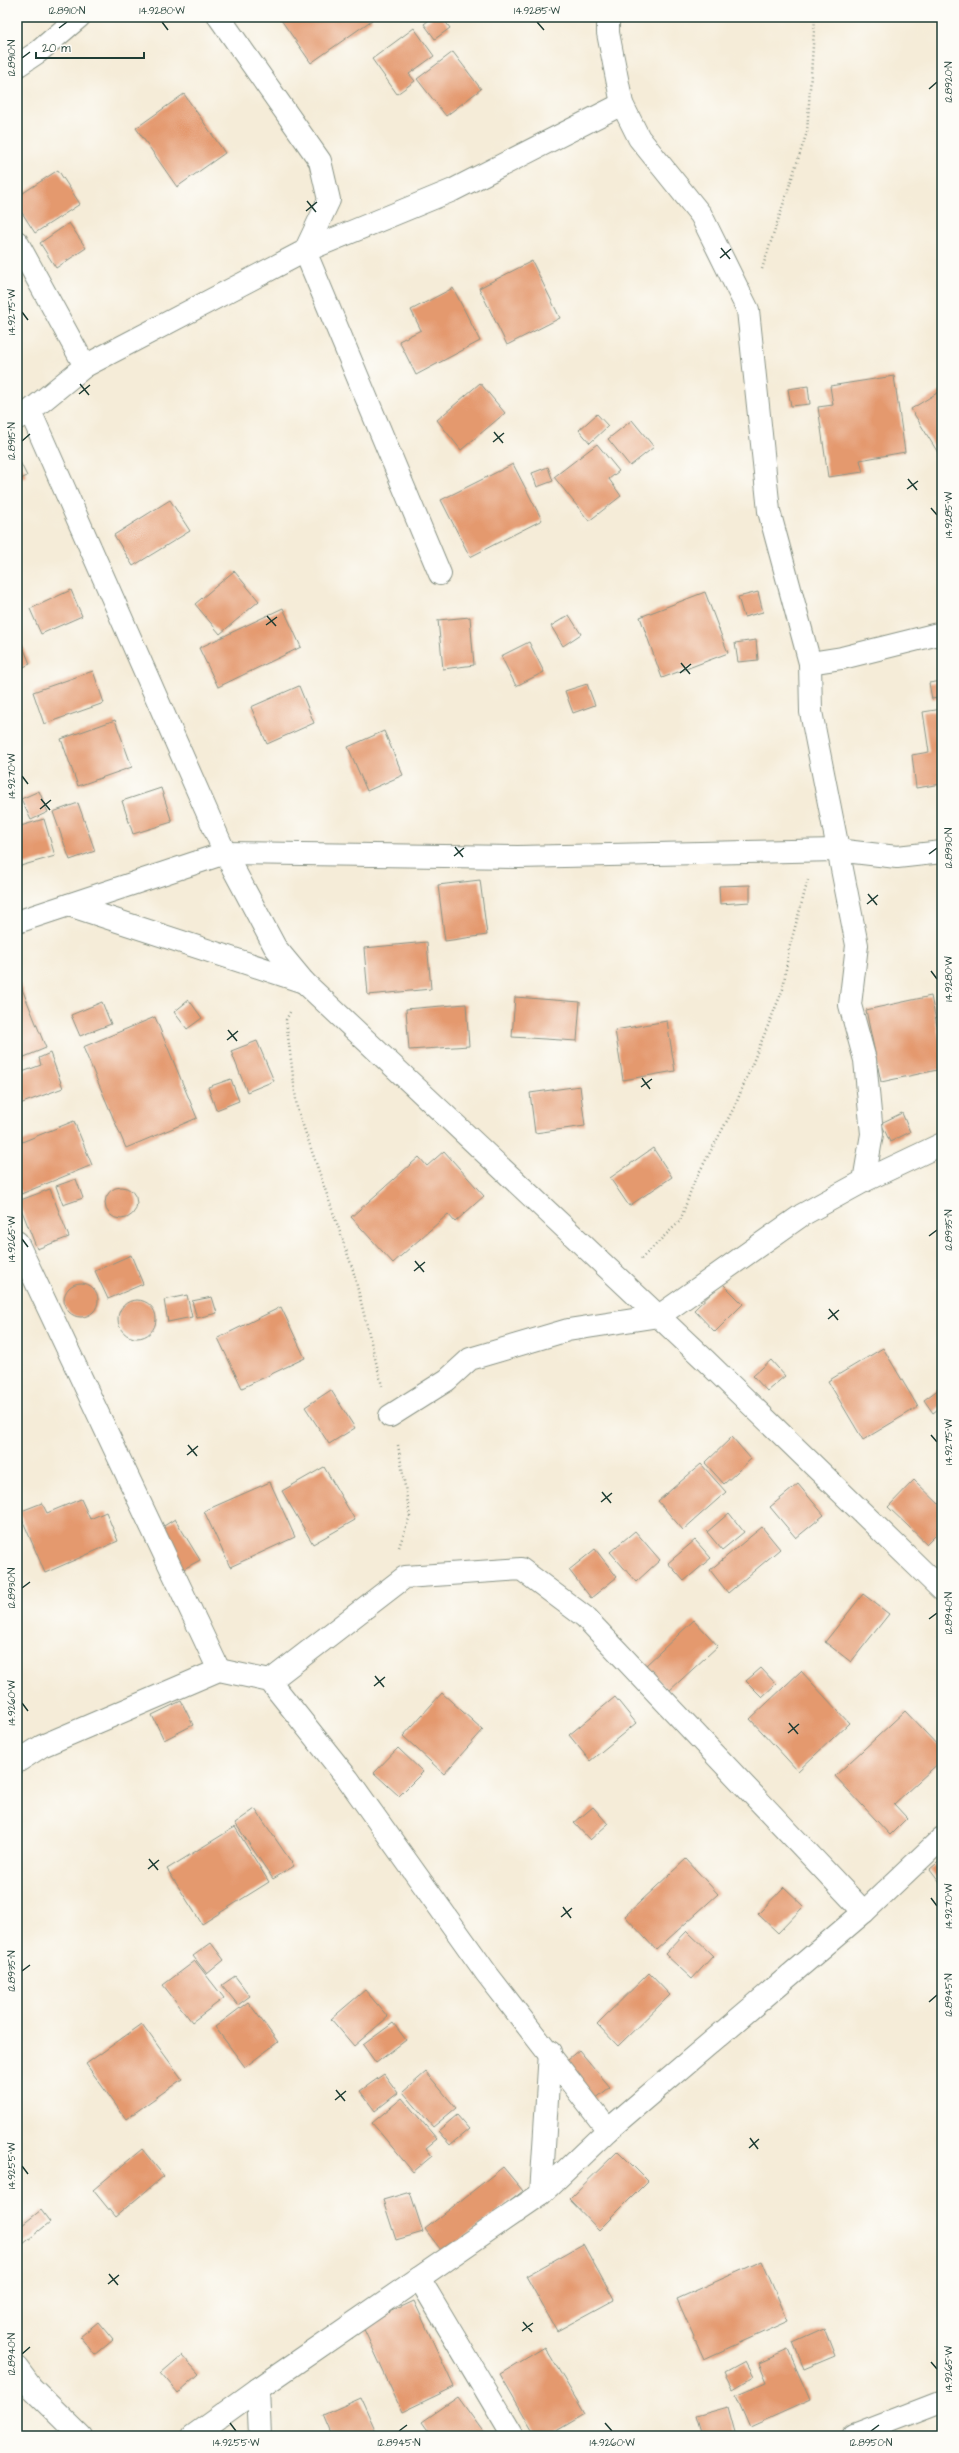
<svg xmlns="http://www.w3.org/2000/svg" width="959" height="2453" font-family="'Architects Daughter',sans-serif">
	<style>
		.building { fill: #e4996e }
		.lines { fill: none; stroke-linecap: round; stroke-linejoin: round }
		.minor-casing { stroke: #8a9486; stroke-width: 24 }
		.path { stroke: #8a9486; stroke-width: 2.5; stroke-dasharray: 1 3; stroke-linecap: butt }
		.minor { stroke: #fff; stroke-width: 22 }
		.ticks { fill: none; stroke: #1f3d34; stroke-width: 1.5 }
		.neatline { fill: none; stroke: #1f3d34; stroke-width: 1.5 }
		.ticks-label { font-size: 10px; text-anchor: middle; fill: #1f3d34 }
	</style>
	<rect width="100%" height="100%" fill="#fdfcf7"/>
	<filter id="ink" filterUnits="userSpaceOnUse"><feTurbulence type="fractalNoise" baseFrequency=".025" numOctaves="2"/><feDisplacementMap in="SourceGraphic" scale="8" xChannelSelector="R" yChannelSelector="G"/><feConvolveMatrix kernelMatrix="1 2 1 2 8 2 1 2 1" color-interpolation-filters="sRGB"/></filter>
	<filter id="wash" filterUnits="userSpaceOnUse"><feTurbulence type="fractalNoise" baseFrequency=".012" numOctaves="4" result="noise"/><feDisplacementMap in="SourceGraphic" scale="16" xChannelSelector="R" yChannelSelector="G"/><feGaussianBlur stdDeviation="0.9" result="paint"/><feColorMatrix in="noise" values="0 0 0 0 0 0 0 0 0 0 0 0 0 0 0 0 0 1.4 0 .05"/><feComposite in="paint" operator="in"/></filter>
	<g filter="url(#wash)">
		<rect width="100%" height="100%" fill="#f5ecd8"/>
		<g id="blocks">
			<g class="building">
				<polygon points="279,17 370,17 372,20 311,63"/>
				<polygon points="433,17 442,17 450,28 435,39 424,24"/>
				<polygon points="414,28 434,56 409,74 415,81 397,94 372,59"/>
				<polygon points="453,52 481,89 446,116 417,79"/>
				<polygon points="184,94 225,153 177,187 136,128"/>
				<polygon points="58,170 80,204 35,233 17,205 17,197"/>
				<polygon points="69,223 86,248 56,268 40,243"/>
				<polygon points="532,261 560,318 507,345 479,288"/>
				<polygon points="453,288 480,341 416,375 399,341 421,330 411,310"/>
				<polygon points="894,376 905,452 860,460 863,472 828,477 818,407 833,405 830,386"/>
				<polygon points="480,383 505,413 461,450 437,420"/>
				<polygon points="808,386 810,404 791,406 788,389"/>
				<polygon points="942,390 942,454 940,456 911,409"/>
				<polygon points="597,414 608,426 590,443 579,430"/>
				<polygon points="632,420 654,447 630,466 608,439"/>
				<polygon points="597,444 619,471 609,479 621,496 589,521 554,477"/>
				<polygon points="17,456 27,476 17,481"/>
				<polygon points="513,464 542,520 470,557 441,500"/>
				<polygon points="548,467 553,481 537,487 532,473"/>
				<polygon points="170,500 190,531 133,566 114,535"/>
				<polygon points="234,571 259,601 220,634 195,604"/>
				<polygon points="71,590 82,616 41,634 30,609"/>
				<polygon points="705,592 728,653 662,678 640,617"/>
				<polygon points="758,592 763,612 744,617 738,597"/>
				<polygon points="283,608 301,647 218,687 199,648"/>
				<polygon points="569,615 581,634 563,646 551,626"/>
				<polygon points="470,617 474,665 443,669 438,620"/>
				<polygon points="17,632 30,664 17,670"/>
				<polygon points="756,640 758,660 738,662 735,643"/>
				<polygon points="529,642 544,672 516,686 501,656"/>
				<polygon points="93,671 104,703 44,724 33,692"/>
				<polygon points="942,681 942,697 932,699 929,683"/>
				<polygon points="587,684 595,705 573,713 565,691"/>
				<polygon points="299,686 314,723 267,744 251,707"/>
				<polygon points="942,709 942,784 916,788 912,755 929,752 923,712"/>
				<polygon points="115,720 132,767 78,786 61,739"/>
				<polygon points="384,731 403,775 367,791 348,747"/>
				<polygon points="161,788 172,822 133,834 122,801"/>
				<polygon points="39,791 48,812 31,820 21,799"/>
				<polygon points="78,803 95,851 70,860 53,812"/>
				<polygon points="44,819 55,856 17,867 17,827"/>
				<polygon points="480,880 487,935 445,941 438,885"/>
				<polygon points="750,885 750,902 720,904 719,886"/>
				<polygon points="427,942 431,989 368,995 364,948"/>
				<polygon points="20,984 46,1048 17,1060 17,985"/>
				<polygon points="931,996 942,1051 942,1069 881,1082 866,1010"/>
				<polygon points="515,997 580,1002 577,1041 512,1037"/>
				<polygon points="189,1000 202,1018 187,1029 174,1012"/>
				<polygon points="102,1002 111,1024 80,1036 71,1015"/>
				<polygon points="466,1004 469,1046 409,1050 406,1009"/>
				<polygon points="155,1017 197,1118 126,1148 83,1047"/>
				<polygon points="667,1021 675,1071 623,1080 615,1030"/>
				<polygon points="257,1041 274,1081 247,1092 231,1051"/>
				<polygon points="50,1053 63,1088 17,1105 17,1074 41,1065 39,1058"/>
				<polygon points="231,1079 239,1101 216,1110 208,1087"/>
				<polygon points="580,1086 585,1126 535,1133 530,1093"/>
				<polygon points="902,1113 910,1132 890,1142 881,1123"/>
				<polygon points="74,1121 92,1165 21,1194 17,1184 17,1144"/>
				<polygon points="653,1148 672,1177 629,1206 610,1178"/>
				<polygon points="444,1151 484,1196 455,1222 448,1214 393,1263 351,1217 419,1157 427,1166"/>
				<polygon points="76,1179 83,1198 63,1205 56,1186"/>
				<circle cx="121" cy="1203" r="16"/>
				<polygon points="50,1189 69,1237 37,1249 18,1201"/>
				<polygon points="131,1255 143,1284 108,1299 95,1271"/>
				<polygon points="722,1283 743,1304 715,1332 694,1310"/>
				<circle cx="81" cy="1300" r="17"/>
				<polygon points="187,1295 192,1317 168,1322 164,1300"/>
				<polygon points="212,1297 217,1313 197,1318 192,1301"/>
				<circle cx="137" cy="1319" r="19"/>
				<polygon points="281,1307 305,1358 242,1388 218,1338"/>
				<polygon points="883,1348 918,1407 863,1440 828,1381"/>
				<polygon points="771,1360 785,1376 767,1391 753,1376"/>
				<polygon points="939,1389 942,1392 942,1406 933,1413 924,1400"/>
				<polygon points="331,1390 355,1428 329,1444 305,1407"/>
				<polygon points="732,1437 751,1459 724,1484 705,1463"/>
				<polygon points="701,1464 726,1492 683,1530 658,1501"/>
				<polygon points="324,1467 355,1520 313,1544 282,1491"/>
				<polygon points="914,1480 942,1507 942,1529 927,1544 888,1507"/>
				<polygon points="270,1482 295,1537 230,1567 204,1511"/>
				<polygon points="798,1484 824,1515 796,1538 770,1507"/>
				<polygon points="81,1499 90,1519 106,1512 118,1541 45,1573 19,1512 42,1503 47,1513"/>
				<polygon points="729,1513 744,1532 722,1550 707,1532"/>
				<polygon points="175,1519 200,1560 180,1571 156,1531"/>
				<polygon points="762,1527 780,1549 728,1593 710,1570"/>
				<polygon points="635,1531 660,1560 636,1582 610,1552"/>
				<polygon points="695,1540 711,1558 684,1581 668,1563"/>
				<polygon points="595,1549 617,1577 591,1598 569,1570"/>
				<polygon points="863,1594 889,1614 851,1662 825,1642"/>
				<polygon points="694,1620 718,1646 669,1691 645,1666"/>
				<polygon points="761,1668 776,1684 762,1697 746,1681"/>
				<polygon points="801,1671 849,1723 798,1771 750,1719"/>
				<polygon points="442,1693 483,1730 444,1774 403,1736"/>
				<polygon points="615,1697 636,1723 590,1761 569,1735"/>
				<polygon points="181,1701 193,1725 164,1740 152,1715"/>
				<polygon points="905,1711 942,1750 942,1760 894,1804 907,1818 890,1835 835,1776"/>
				<polygon points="398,1748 423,1772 399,1796 374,1773"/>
				<polygon points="593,1807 608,1824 590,1840 574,1823"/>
				<polygon points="255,1809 294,1866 273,1879 235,1823"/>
				<polygon points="235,1827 269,1882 202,1924 167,1869"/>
				<polygon points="686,1859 718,1894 656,1950 625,1916"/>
				<polygon points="942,1859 942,1885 930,1869"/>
				<polygon points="784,1887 804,1906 778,1933 758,1914"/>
				<polygon points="687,1931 713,1956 692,1979 665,1954"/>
				<polygon points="211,1943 224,1960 207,1974 193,1956"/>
				<polygon points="195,1961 224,1998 192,2022 163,1985"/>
				<polygon points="649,1973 670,1995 618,2046 597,2024"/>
				<polygon points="235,1976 250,1996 238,2005 222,1985"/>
				<polygon points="365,1990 388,2017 354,2046 331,2019"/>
				<polygon points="248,2002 278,2042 245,2067 215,2027"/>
				<polygon points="393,2023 406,2040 376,2063 363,2045"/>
				<polygon points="142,2024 182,2079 126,2119 86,2064"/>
				<polygon points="579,2050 610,2087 594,2100 563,2063"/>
				<polygon points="426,2072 456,2108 433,2127 403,2092"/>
				<polygon points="384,2074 398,2093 375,2111 360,2091"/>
				<polygon points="402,2098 437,2139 426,2148 432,2156 413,2172 372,2123"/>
				<polygon points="457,2115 469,2129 450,2145 438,2131"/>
				<polygon points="142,2149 164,2176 115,2217 93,2190"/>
				<polygon points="618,2151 648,2181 599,2230 569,2199"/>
				<polygon points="503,2167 523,2191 444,2254 425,2229"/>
				<polygon points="410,2192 423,2232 396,2240 383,2200"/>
				<polygon points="17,2196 21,2201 17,2204"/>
				<polygon points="41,2210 50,2222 17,2249 17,2229"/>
				<polygon points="583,2244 614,2300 557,2331 526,2276"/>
				<polygon points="762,2261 788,2321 704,2359 677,2299"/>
				<polygon points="414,2301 454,2387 402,2412 362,2325"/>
				<polygon points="98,2322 113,2340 95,2355 80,2337"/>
				<polygon points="824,2328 835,2356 804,2369 793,2342"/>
				<polygon points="545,2347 585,2414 548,2436 536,2436 500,2374"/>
				<polygon points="788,2350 810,2400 750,2427 736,2395 767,2382 759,2363"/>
				<polygon points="182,2355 199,2374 178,2393 161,2373"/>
				<polygon points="745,2362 753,2377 733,2389 725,2373"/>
				<polygon points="458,2397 484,2433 479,2436 432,2436 422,2422"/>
				<polygon points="361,2398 378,2436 332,2436 323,2415"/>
				<polygon points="728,2407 736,2436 702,2436 696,2416"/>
			</g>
		</g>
	</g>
	<g filter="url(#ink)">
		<use href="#blocks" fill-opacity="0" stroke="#8a9486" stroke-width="1"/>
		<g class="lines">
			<g class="minor-casing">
				<g id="minor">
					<polyline points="608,17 608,33 622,104 639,138 701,215 748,310 769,511 810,663 811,712 857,945 850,1005 865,1060 872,1134 864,1181"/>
					<polyline points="17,66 38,52 79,17"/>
					<polyline points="17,242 85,366"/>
					<polyline points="30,411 225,853 275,947 304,982 705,1360 942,1590"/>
					<polyline points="18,418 30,411 85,366 305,251 329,200 320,161 219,17"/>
					<polyline points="440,574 305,251 453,190 622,104"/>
					<polyline points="810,663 842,658 942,633"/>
					<polyline points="69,905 304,982"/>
					<polyline points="17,922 225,853 518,857 836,850 897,857 942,852"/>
					<polyline points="17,1242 219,1670"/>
					<polyline points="390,1416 447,1380 470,1359 568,1330 659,1316 802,1215 864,1181 942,1144"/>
					<polyline points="270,1681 405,1577 521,1569 585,1617 864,1912"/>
					<polyline points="17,1762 42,1746 219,1670 270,1681 348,1779 487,1974 608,2130"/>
					<polyline points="541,2194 550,2052"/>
					<polyline points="419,2278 513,2436"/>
					<polyline points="17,2368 31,2387 81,2436"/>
					<polyline points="193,2436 258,2389"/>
					<polyline points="260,2436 258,2389 541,2194 608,2130 864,1912 942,1838"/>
					<polyline points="854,2436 942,2402"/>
				</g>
			</g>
			<g class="path">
				<polyline points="762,269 807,132 815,17"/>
				<polyline points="290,1012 286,1020 297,1108 353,1270 382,1386"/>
				<polyline points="641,1259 680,1221 694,1182 735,1106 783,989 789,949 808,880"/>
				<polyline points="398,1445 410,1516 399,1547"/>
			</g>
			<use href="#minor" class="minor"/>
		</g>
	</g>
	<path class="ticks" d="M162,22l6,8M537,22l7,8M59,28l8,-6M22,58l8,-6M929,89l8,-7M307,201l9,11M306,211l11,-9M721,248l9,11M720,258l11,-9M22,312l6,8M80,384l9,11M79,394l11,-9M494,432l9,11M22,441l8,-7M493,442l11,-9M908,479l9,11M907,489l11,-8M931,508l6,7M267,616l9,10M266,625l11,-8M681,663l9,11M680,673l11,-9M22,776l6,8M41,799l9,11M40,809l11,-9M455,847l8,10M929,854l8,-6M454,856l10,-8M868,894l9,11M867,904l11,-9M931,971l6,8M228,1030l9,11M227,1040l11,-9M642,1078l8,11M641,1087l11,-8M929,1236l8,-6M22,1239l6,8M415,1261l9,11M414,1271l11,-9M829,1309l9,11M828,1319l11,-9M931,1435l6,7M188,1445l9,11M187,1455l11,-9M602,1492l9,11M601,1502l11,-9M22,1588l8,-6M929,1619l8,-6M375,1676l9,11M374,1686l11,-9M22,1703l6,8M789,1723l9,11M788,1733l11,-9M149,1859l9,11M148,1869l11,-9M931,1898l6,8M563,1907l8,11M561,1917l11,-9M22,1971l8,-6M929,2002l8,-7M336,2090l9,11M335,2100l11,-9M750,2138l8,11M749,2148l10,-9M22,2166l6,8M109,2274l9,11M108,2284l11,-9M523,2322l9,10M522,2331l11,-8M22,2354l8,-7M931,2362l6,7M230,2423l6,8M605,2423l7,8M399,2431l8,-6M871,2431l8,-6"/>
	<rect width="959" height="2453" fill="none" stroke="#fdfcf7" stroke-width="44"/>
	<path d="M36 52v6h108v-6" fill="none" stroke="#1f3d34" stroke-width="2"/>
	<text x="42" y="52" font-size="12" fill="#1f3d34" stroke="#fdfcf7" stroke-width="3" paint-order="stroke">20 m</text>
	<rect x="22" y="22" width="915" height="2409" class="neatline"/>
	<g class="ticks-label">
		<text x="67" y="14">12.8910°N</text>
		<text x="162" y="14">14.9280°W</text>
		<text x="537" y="14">14.9285°W</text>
		<text transform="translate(11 58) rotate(-90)" y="4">12.8910°N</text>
		<text transform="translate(948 82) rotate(-90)" y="4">12.8920°N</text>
		<text transform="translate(11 312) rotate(-90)" y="4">14.9275°W</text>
		<text transform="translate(11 441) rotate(-90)" y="4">12.8915°N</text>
		<text transform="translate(948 515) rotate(-90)" y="4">14.9285°W</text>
		<text transform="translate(11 776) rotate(-90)" y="4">14.9270°W</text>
		<text transform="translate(948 848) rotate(-90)" y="4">12.8930°N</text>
		<text transform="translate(948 979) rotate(-90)" y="4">14.9280°W</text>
		<text transform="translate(948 1230) rotate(-90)" y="4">12.8935°N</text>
		<text transform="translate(11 1239) rotate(-90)" y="4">14.9265°W</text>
		<text transform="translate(948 1442) rotate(-90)" y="4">14.9275°W</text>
		<text transform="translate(11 1588) rotate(-90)" y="4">12.8930°N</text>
		<text transform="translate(948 1613) rotate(-90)" y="4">12.8940°N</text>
		<text transform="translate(11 1703) rotate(-90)" y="4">14.9260°W</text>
		<text transform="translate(948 1906) rotate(-90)" y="4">14.9270°W</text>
		<text transform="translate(11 1971) rotate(-90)" y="4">12.8935°N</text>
		<text transform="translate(948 1995) rotate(-90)" y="4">12.8945°N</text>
		<text transform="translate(11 2166) rotate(-90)" y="4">14.9255°W</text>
		<text transform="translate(11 2354) rotate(-90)" y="4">12.8940°N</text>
		<text transform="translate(948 2369) rotate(-90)" y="4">14.9265°W</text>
		<text x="236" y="2446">14.9255°W</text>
		<text x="399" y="2446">12.8945°N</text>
		<text x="612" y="2446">14.9260°W</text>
		<text x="871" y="2446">12.8950°N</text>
	</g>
</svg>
